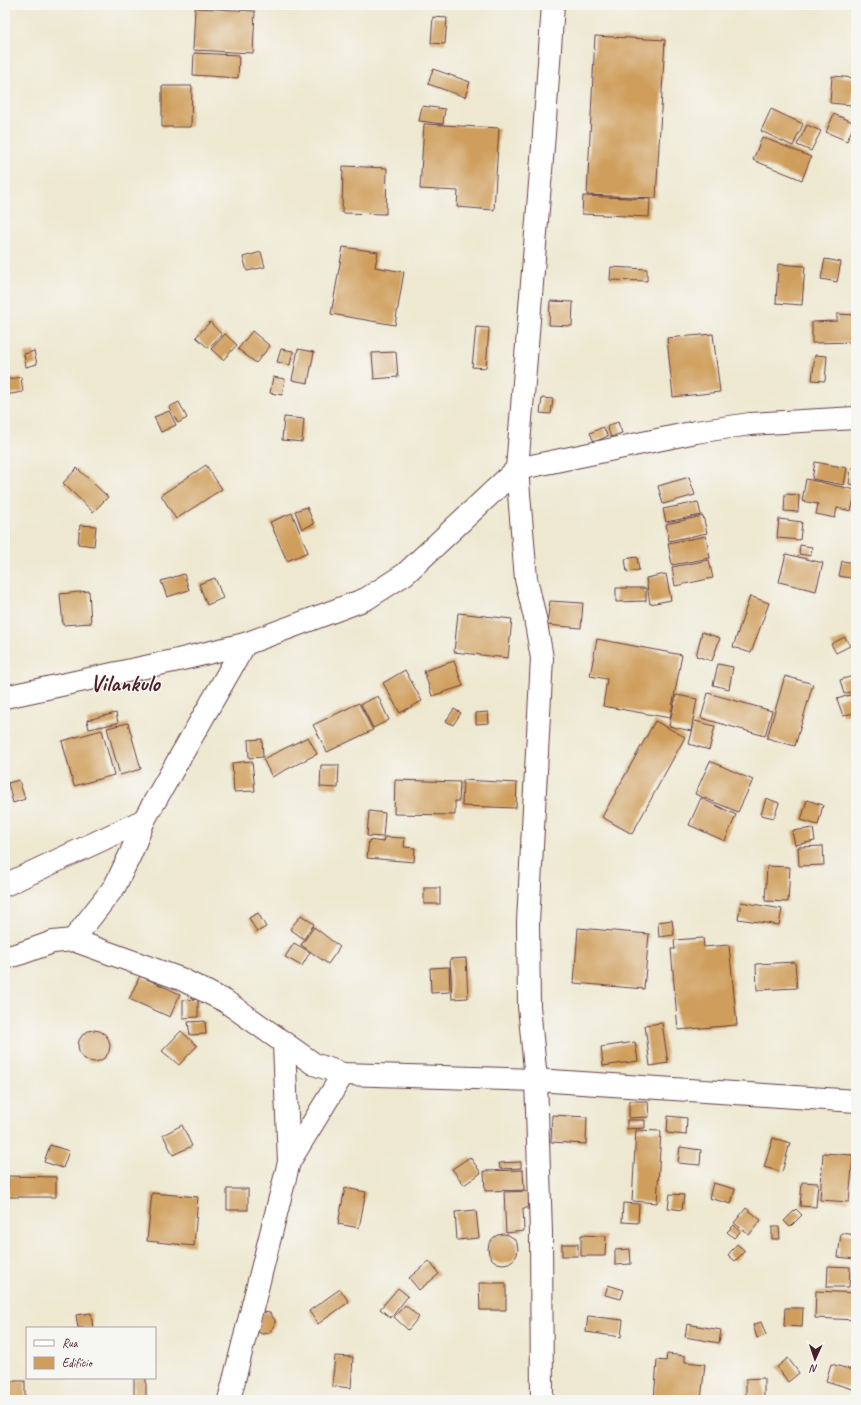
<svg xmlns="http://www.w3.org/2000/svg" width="861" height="1405" font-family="Caveat,sans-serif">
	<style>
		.building { fill: #cf9e5c }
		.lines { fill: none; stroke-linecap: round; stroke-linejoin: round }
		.minor-casing { stroke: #633d44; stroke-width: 24 }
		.minor { stroke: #fff; stroke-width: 22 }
		.labels { text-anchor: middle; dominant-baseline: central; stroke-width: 3; stroke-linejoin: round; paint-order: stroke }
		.district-label { font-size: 23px; font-weight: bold; fill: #4a1f2b; stroke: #f6f6f2 }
	</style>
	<rect width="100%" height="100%" fill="#f6f6f2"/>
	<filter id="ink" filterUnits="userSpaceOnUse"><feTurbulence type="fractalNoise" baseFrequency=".025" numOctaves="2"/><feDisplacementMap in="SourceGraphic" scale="8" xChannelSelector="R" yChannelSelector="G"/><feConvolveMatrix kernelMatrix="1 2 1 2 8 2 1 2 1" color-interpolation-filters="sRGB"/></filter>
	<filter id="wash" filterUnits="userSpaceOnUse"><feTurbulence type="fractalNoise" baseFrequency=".012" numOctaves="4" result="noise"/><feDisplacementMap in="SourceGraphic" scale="16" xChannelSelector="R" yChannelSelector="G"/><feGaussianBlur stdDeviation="0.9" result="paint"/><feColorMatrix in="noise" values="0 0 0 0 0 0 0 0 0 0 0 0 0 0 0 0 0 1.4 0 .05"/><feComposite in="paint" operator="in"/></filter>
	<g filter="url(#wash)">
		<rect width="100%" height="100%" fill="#eee8d0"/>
		<g id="blocks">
			<g class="building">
				<polygon points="195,8 255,11 253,53 193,50"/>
				<polygon points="433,17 447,18 445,44 431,43"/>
				<polygon points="595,36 665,40 656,198 587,195"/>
				<polygon points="194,53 239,55 238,78 193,75"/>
				<polygon points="433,69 470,82 465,97 428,84"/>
				<polygon points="832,76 855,78 852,105 830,103"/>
				<polygon points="162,86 192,86 191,127 162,127"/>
				<polygon points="422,106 445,109 443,124 419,121"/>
				<polygon points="771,109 803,124 793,146 761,131"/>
				<polygon points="834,114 855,123 847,141 826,132"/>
				<polygon points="424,124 499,128 494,210 457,207 458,191 420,189"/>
				<polygon points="807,125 821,131 811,151 797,145"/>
				<polygon points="762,137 811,157 802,180 753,160"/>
				<polygon points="343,166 387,168 386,214 342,213"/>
				<polygon points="583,196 650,199 649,217 582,214"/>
				<polygon points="343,247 378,252 375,267 404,272 395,325 331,314"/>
				<polygon points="261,252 265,267 247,271 243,257"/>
				<polygon points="825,259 841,262 837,282 821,279"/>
				<polygon points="778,264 805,266 802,305 776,303"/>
				<polygon points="611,267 647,269 647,281 610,280"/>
				<polygon points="550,301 573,302 572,326 549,325"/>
				<polygon points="837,314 856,315 856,342 812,343 812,322 837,321"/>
				<polygon points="210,322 222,335 208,348 196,337"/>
				<polygon points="476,327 489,328 486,368 472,367"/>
				<polygon points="252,331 270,346 256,363 238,349"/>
				<polygon points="225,334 237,345 223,360 211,349"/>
				<polygon points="713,334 720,392 673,397 667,338"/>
				<polygon points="281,349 293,351 290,365 277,362"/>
				<polygon points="298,349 314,352 308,383 292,380"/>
				<polygon points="34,351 37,364 26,367 24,354"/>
				<polygon points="396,352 398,377 374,379 372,353"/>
				<polygon points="815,355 827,356 825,381 812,380"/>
				<polygon points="21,377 23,392 5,395 5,380"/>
				<polygon points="273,377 285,379 282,395 270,393"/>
				<polygon points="542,398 553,399 551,414 540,413"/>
				<polygon points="179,402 187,418 178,423 169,407"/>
				<polygon points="169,411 176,425 161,432 154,417"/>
				<polygon points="284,417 304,419 302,442 282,440"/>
				<polygon points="618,422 622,433 611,437 607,426"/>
				<polygon points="603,427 608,436 594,442 590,433"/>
				<polygon points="815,462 847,468 844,485 812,479"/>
				<polygon points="206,465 222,489 176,519 161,495"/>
				<polygon points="77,468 108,497 93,512 63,483"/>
				<polygon points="851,468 856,468 856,485 849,484"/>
				<polygon points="689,477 695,495 663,504 658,486"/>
				<polygon points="806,479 856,490 851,511 837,508 835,518 816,514 818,504 802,501"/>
				<polygon points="785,494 799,495 798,512 784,511"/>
				<polygon points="698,502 701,515 666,522 663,509"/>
				<polygon points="307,507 314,524 302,529 295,511"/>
				<polygon points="292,513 308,552 287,561 270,522"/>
				<polygon points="703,516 707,533 669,541 666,524"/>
				<polygon points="779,519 802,522 800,540 777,538"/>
				<polygon points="80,525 96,526 94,546 78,544"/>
				<polygon points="706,536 710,558 672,565 668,543"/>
				<polygon points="800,545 812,547 811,556 799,554"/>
				<polygon points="786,554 823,563 816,591 779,582"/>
				<polygon points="637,557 639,570 627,572 625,559"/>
				<polygon points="709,560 713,578 675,586 672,567"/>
				<polygon points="842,561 856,563 856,579 839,576"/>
				<polygon points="184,574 189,590 167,597 161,581"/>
				<polygon points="666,574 671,600 650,604 646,578"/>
				<polygon points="215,578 223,598 207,605 199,584"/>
				<polygon points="616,588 646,588 646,601 616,602"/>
				<polygon points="89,591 91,623 63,625 60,594"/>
				<polygon points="750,596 769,603 751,653 733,647"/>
				<polygon points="550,601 583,603 581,628 547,625"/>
				<polygon points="458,613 512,619 508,658 454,652"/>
				<polygon points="702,632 720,638 712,661 696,656"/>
				<polygon points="845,637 850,646 836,653 831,644"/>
				<polygon points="597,639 682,655 670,718 603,706 607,679 590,676"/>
				<polygon points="454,661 463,686 432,696 424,671"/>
				<polygon points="718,664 733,667 729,689 713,685"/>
				<polygon points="405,670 422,701 400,713 383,683"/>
				<polygon points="785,676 813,684 795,746 767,738"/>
				<polygon points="853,676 856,690 844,694 840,680"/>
				<polygon points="708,693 772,711 765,736 701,718"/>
				<polygon points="856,693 856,712 843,716 837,699"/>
				<polygon points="676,695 697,699 691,731 669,726"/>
				<polygon points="378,696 389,720 373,728 361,704"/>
				<polygon points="359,703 373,730 327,752 313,725"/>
				<polygon points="454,709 461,713 453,725 446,721"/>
				<polygon points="488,712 489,723 476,724 476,713"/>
				<polygon points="116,713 118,723 89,729 87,720"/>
				<polygon points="655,721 685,737 632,834 602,817"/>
				<polygon points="695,721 715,726 709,750 689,744"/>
				<polygon points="128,723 141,769 120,775 107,728"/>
				<polygon points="102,730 114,775 74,786 62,741"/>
				<polygon points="308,737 317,754 272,777 263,759"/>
				<polygon points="262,739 263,757 249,758 248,740"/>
				<polygon points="252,761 255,791 234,792 232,763"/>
				<polygon points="710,761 753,780 738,812 695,794"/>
				<polygon points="321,765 339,765 338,788 320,787"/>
				<polygon points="19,780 25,799 13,803 8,783"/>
				<polygon points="395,780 460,782 459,801 455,801 455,815 394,814"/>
				<polygon points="463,780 517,783 516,808 462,806"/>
				<polygon points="701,798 736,815 725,841 689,825"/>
				<polygon points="766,798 779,803 774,818 761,815"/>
				<polygon points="807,800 823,805 818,825 801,820"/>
				<polygon points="369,811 385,813 383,837 367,836"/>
				<polygon points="813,828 815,841 795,845 792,831"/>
				<polygon points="384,837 405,838 404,847 415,848 414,862 367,858 369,840 383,842"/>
				<polygon points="823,846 824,865 799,866 798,847"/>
				<polygon points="767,866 790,867 788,902 765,901"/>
				<rect x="424" y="888" width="16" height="16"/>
				<polygon points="741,902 782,909 779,925 738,919"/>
				<polygon points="258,913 266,927 257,932 249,918"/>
				<polygon points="301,915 314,924 304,939 290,929"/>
				<polygon points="672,920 674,935 659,937 658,922"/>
				<polygon points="314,927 340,947 328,964 301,945"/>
				<polygon points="578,928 649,934 644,989 574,983"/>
				<polygon points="856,937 856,952 852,938"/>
				<polygon points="703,938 704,947 729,945 737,1025 678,1030 671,949 675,949 674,940"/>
				<polygon points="294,943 310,952 302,966 285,957"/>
				<polygon points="466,958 468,998 452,999 450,959"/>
				<polygon points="795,962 797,988 757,990 756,964"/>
				<polygon points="449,967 450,992 431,993 430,968"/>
				<polygon points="140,976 180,994 170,1017 129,999"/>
				<polygon points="198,999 198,1017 183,1018 183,1000"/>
				<polygon points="205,1021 206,1034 190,1035 188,1022"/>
				<polygon points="662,1023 668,1063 650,1066 645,1025"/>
				<circle cx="94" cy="1046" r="16"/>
				<polygon points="181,1031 197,1046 179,1065 162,1051"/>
				<polygon points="635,1042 638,1061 603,1066 601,1047"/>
				<polygon points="629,1101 648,1101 649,1117 629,1118"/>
				<polygon points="552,1115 587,1117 586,1144 551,1142"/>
				<polygon points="668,1116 687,1118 686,1135 667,1133"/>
				<polygon points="627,1120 645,1120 645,1128 627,1129"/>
				<polygon points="182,1125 192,1146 173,1155 163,1135"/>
				<polygon points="636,1130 661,1131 657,1203 632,1201"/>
				<polygon points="773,1138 790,1143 782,1172 764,1167"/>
				<polygon points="50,1145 69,1151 63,1168 44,1162"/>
				<polygon points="680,1147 701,1150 700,1165 678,1163"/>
				<polygon points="823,1153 853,1155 849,1202 820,1200"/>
				<polygon points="470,1157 481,1173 464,1185 452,1169"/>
				<polygon points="521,1162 521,1168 500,1169 499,1163"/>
				<polygon points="523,1170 524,1190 485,1191 484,1171"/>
				<polygon points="8,1176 56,1177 56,1197 8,1197"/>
				<polygon points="802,1182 818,1183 816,1207 800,1206"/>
				<polygon points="713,1183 735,1189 731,1204 709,1198"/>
				<polygon points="345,1188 366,1192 359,1228 338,1224"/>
				<rect x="227" y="1189" width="21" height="21"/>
				<polygon points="531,1191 532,1208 523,1208 524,1231 506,1233 504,1192"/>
				<polygon points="152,1193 198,1197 194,1246 147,1241"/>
				<polygon points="670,1194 684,1195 682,1210 668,1208"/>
				<polygon points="623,1203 639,1204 638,1223 622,1222"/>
				<polygon points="746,1208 761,1220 749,1235 734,1223"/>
				<polygon points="796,1209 802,1215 790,1227 784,1221"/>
				<polygon points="476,1210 479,1238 457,1240 455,1212"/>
				<polygon points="734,1225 740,1232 734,1238 727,1232"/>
				<polygon points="772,1227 779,1227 780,1239 772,1239"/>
				<polygon points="841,1233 856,1235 854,1259 838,1257"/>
				<circle cx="503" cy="1249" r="15"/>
				<polygon points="581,1235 606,1236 605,1256 581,1256"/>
				<rect x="562" y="1244" width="16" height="12"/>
				<polygon points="737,1244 745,1251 735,1261 728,1255"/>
				<polygon points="630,1249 631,1264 615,1265 615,1250"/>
				<polygon points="429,1261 439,1274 419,1290 409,1278"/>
				<polygon points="828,1266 850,1267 849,1287 827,1287"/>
				<polygon points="479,1283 506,1283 506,1310 480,1310"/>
				<polygon points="608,1285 624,1290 621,1299 605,1295"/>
				<polygon points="398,1288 408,1296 391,1318 380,1309"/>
				<polygon points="340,1289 349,1302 318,1324 309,1311"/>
				<polygon points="816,1291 856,1293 856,1320 815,1318"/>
				<polygon points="405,1305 419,1317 408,1330 394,1317"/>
				<polygon points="785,1308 803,1308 802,1327 784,1326"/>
				<polygon points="263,1312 270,1313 275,1320 275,1323 274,1327 269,1333 262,1334 256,1331"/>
				<polygon points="91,1313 93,1328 78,1328 76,1315"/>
				<polygon points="588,1316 623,1320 621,1337 586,1332"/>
				<polygon points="761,1322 766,1335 757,1338 753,1325"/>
				<polygon points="687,1324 721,1330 719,1343 685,1337"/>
				<polygon points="667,1354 685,1356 685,1362 705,1364 701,1400 654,1400 657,1360 666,1361"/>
				<polygon points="335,1356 353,1357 351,1388 332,1386"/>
				<polygon points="788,1358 799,1373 788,1382 777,1367"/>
				<polygon points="831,1364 856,1371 856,1390 826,1381"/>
				<rect x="134" y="1378" width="12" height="22"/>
				<polygon points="764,1378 764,1400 746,1400 746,1379"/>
				<rect x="5" y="1381" width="20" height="19"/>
				<rect x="401" y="1398" width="18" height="2"/>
			</g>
		</g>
	</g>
	<g filter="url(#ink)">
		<use href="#blocks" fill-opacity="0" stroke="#633d44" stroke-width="1"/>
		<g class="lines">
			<g class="minor-casing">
				<g id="minor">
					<polyline points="553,5 544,134 517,469 696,432 750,424 856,418"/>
					<polyline points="5,697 178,660 245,644 366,599 405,574 517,469 526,579 535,618 542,658 528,922 529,1006 536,1080 541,1232 542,1400"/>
					<polyline points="5,885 144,820 245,644"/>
					<polyline points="73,940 115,886 131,853 144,820"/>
					<polyline points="5,958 22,953 53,942 73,940 181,979 225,1001 314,1064 343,1074 536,1080 856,1101"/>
					<polyline points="289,1162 343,1074"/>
					<polyline points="229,1400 289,1162 284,1044"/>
				</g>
			</g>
			<use href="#minor" class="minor"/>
		</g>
	</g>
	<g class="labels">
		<g class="district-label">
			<text x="125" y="683">Vilankulo</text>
		</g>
	</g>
	<rect width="861" height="1405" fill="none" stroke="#f6f6f2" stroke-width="20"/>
	<rect x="26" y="1327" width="130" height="52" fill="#f6f6f2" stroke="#b1a0a2"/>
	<rect x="34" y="1340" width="20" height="6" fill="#ffffff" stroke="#b1a0a2"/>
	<text x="62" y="1347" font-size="12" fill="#4a1f2b">Rua</text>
	<rect x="34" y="1357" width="20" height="12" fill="#cf9e5c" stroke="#b1a0a2"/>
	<text x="62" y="1367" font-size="12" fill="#4a1f2b">Edifício</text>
	<g transform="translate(815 1359) rotate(183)" stroke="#f6f6f2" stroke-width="3" paint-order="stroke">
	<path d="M0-3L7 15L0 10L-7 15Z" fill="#4a1f2b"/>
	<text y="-6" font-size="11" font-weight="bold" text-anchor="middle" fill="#4a1f2b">N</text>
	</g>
</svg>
